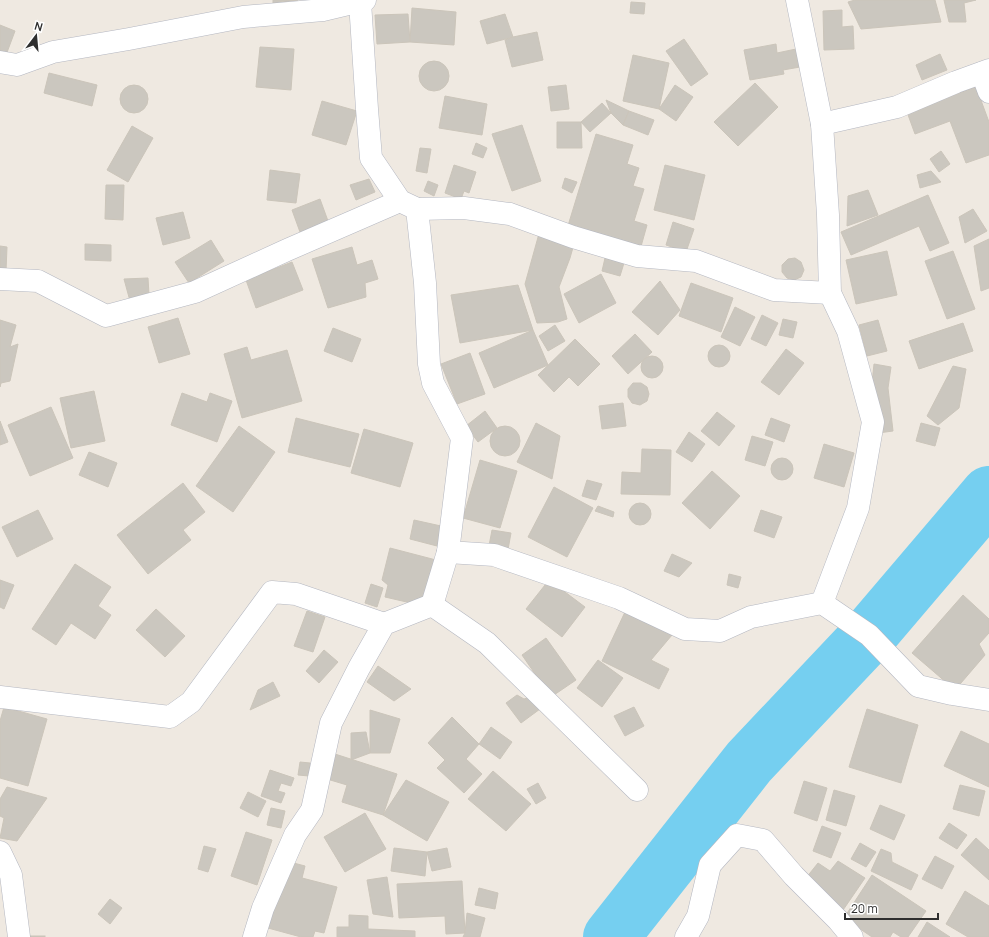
<svg xmlns="http://www.w3.org/2000/svg" width="989" height="937" font-family="Manrope,sans-serif">
	<style>
		.lines { fill: none; stroke-linecap: round; stroke-linejoin: round }
		.river { stroke: #75cff0; stroke-width: 56 }
		.building { fill: #cbc7bf; stroke: #cbc5ba }
		.minor-casing { stroke: #b4b7c1; stroke-width: 23 }
		.minor { stroke: #fff; stroke-width: 22 }
	</style>
	<rect width="100%" height="100%" fill="#efe9e1"/>
	<g class="lines">
		<polyline class="river" points="611,937 749,762 869,635 989,494"/>
	</g>
	<g class="building">
		<polygon points="273,0 298,0 273,3"/>
		<polygon points="855,0 935,0 941,22 861,29 848,2"/>
		<polygon points="944,0 976,0 964,3 966,22 949,22"/>
		<polygon points="631,2 645,3 644,14 630,13"/>
		<polygon points="412,8 456,12 454,45 410,42"/>
		<polygon points="842,10 842,27 853,26 854,49 824,50 823,11"/>
		<polygon points="408,14 410,42 377,44 375,15"/>
		<polygon points="505,14 513,37 487,44 480,21"/>
		<polygon points="0,25 15,31 6,55 0,52"/>
		<polygon points="537,32 543,60 512,67 505,40 513,37"/>
		<polygon points="684,39 708,74 691,86 666,51"/>
		<polygon points="776,44 777,53 796,49 800,67 783,70 784,74 750,80 744,50"/>
		<polygon points="260,47 294,49 291,90 256,87"/>
		<polygon points="940,54 947,70 922,80 916,65"/>
		<polygon points="633,55 669,63 659,109 623,101"/>
		<circle cx="434" cy="76" r="15"/>
		<polygon points="49,73 97,85 92,106 44,93"/>
		<polygon points="755,83 778,107 738,146 714,122"/>
		<polygon points="566,85 569,109 551,111 548,87"/>
		<polygon points="675,85 693,97 676,121 659,109"/>
		<circle cx="134" cy="99" r="14"/>
		<polygon points="976,87 989,122 989,155 966,163 950,121 915,134 907,112"/>
		<polygon points="445,96 487,104 482,135 439,128"/>
		<polygon points="606,100 629,111 623,125 611,113"/>
		<polygon points="322,101 357,111 346,145 312,135"/>
		<polygon points="602,103 611,113 590,132 581,122"/>
		<polygon points="629,111 654,120 648,135 623,125"/>
		<polygon points="557,122 581,122 582,148 557,148"/>
		<polygon points="522,125 541,181 512,191 492,134"/>
		<polygon points="132,126 153,138 128,182 107,170"/>
		<polygon points="596,134 633,145 627,164 639,168 633,186 644,189 634,221 647,225 640,250 567,229"/>
		<polygon points="476,143 487,148 483,158 472,154"/>
		<polygon points="420,148 431,149 427,173 416,171"/>
		<polygon points="941,151 950,164 939,172 930,159"/>
		<polygon points="454,165 476,172 469,193 464,191 461,199 445,193"/>
		<polygon points="665,165 705,175 694,220 654,210"/>
		<polygon points="270,170 300,174 296,203 267,200"/>
		<polygon points="931,171 941,182 920,188 917,175"/>
		<polygon points="565,178 577,182 572,193 562,188"/>
		<polygon points="369,179 375,192 356,200 350,185"/>
		<polygon points="428,181 438,185 434,196 424,191"/>
		<polygon points="106,185 124,185 123,220 105,219"/>
		<polygon points="868,190 878,215 847,226 848,196"/>
		<polygon points="928,195 949,243 930,251 919,226 851,255 841,232"/>
		<polygon points="320,199 328,221 300,232 292,210"/>
		<polygon points="973,209 987,231 965,243 959,217"/>
		<polygon points="183,212 190,238 163,245 156,218"/>
		<polygon points="673,222 694,229 686,252 666,245"/>
		<polygon points="540,230 574,244 570,258 559,287 567,319 558,322 537,323 525,284"/>
		<polygon points="989,239 989,288 981,291 974,246"/>
		<polygon points="211,240 224,261 189,283 175,262"/>
		<polygon points="85,244 111,245 111,261 85,260"/>
		<polygon points="0,246 7,247 6,271 0,271"/>
		<polygon points="352,247 357,265 372,260 378,279 365,283 366,297 328,308 312,259"/>
		<polygon points="887,251 897,295 856,304 846,260"/>
		<polygon points="953,251 975,309 947,319 925,261"/>
		<polygon points="605,258 624,263 620,276 602,271"/>
		<polygon points="795,258 801,262 804,270 801,277 794,280 787,278 782,272 782,265 788,259"/>
		<polygon points="292,262 303,290 256,308 246,280"/>
		<polygon points="601,274 616,303 579,323 564,294"/>
		<polygon points="148,278 149,295 130,301 124,279"/>
		<polygon points="660,281 680,310 658,335 632,312"/>
		<polygon points="691,283 733,298 721,332 679,316"/>
		<polygon points="518,285 533,330 460,343 451,295"/>
		<polygon points="735,307 755,317 740,346 721,337"/>
		<polygon points="762,315 778,323 766,346 751,339"/>
		<polygon points="178,318 190,354 159,363 148,327"/>
		<polygon points="783,319 797,322 793,338 779,335"/>
		<polygon points="0,320 16,325 10,347 18,344 10,381 1,383 0,387"/>
		<polygon points="878,320 887,351 867,356 859,325"/>
		<polygon points="963,323 973,351 919,369 909,341"/>
		<polygon points="555,325 565,341 548,351 539,336"/>
		<polygon points="333,328 361,339 352,362 324,351"/>
		<polygon points="533,330 548,365 494,388 479,353"/>
		<polygon points="635,334 652,352 628,374 612,356"/>
		<polygon points="575,339 600,364 578,386 569,377 554,392 538,375"/>
		<circle cx="719" cy="356" r="11"/>
		<polygon points="247,347 251,360 287,350 302,401 242,418 224,354"/>
		<polygon points="786,349 804,363 779,395 761,382"/>
		<polygon points="470,353 485,394 457,404 441,364"/>
		<circle cx="652" cy="367" r="11"/>
		<polygon points="874,364 891,367 888,388 893,431 878,433 872,383"/>
		<polygon points="953,366 966,369 959,408 938,425 927,416"/>
		<polygon points="633,383 641,383 647,387 649,394 647,401 640,405 632,403 628,397 628,389"/>
		<polygon points="94,391 105,441 71,448 60,398"/>
		<polygon points="182,393 207,402 210,393 232,401 217,442 171,425"/>
		<polygon points="623,403 626,426 602,429 599,406"/>
		<polygon points="51,407 73,458 30,476 8,425"/>
		<polygon points="485,411 497,428 478,442 466,426"/>
		<polygon points="717,412 735,426 719,446 701,431"/>
		<polygon points="296,418 359,434 350,467 288,452"/>
		<polygon points="771,418 790,425 784,442 765,435"/>
		<polygon points="0,421 8,442 0,445"/>
		<polygon points="536,423 560,436 552,479 517,462"/>
		<polygon points="921,423 940,428 935,446 916,441"/>
		<polygon points="239,426 275,452 233,512 196,486"/>
		<circle cx="505" cy="441" r="15"/>
		<polygon points="364,429 413,443 400,487 351,473"/>
		<polygon points="689,432 705,444 692,462 676,452"/>
		<polygon points="752,436 773,442 765,466 745,460"/>
		<polygon points="824,444 854,453 844,487 814,478"/>
		<polygon points="642,449 671,450 670,495 621,494 622,472 641,473"/>
		<polygon points="89,452 117,463 108,487 79,475"/>
		<circle cx="782" cy="469" r="11"/>
		<polygon points="480,460 517,471 500,528 463,518"/>
		<polygon points="712,471 740,496 710,529 682,503"/>
		<polygon points="587,480 602,484 596,500 582,496"/>
		<polygon points="183,483 205,512 183,530 191,540 148,574 117,535"/>
		<polygon points="554,487 593,508 567,557 528,537"/>
		<circle cx="640" cy="514" r="11"/>
		<polygon points="598,506 614,512 613,517 595,511"/>
		<polygon points="38,510 53,539 17,557 2,527"/>
		<polygon points="761,510 782,517 774,538 754,531"/>
		<polygon points="414,520 441,526 437,546 410,539"/>
		<polygon points="492,530 511,533 507,555 488,551"/>
		<polygon points="390,548 436,560 424,606 385,597 388,585 382,580"/>
		<polygon points="672,554 692,563 679,577 664,571"/>
		<polygon points="75,564 111,587 98,606 111,615 95,639 71,623 56,645 32,629"/>
		<polygon points="729,574 741,577 738,588 727,585"/>
		<polygon points="0,580 14,585 4,609 0,607"/>
		<polygon points="549,580 585,607 562,637 526,609"/>
		<polygon points="371,584 383,588 377,607 365,603"/>
		<polygon points="963,595 989,619 989,633 979,644 985,655 955,690 912,653"/>
		<polygon points="156,609 185,636 165,657 136,630"/>
		<polygon points="307,611 325,617 313,652 294,646"/>
		<polygon points="625,612 672,635 651,660 669,669 659,689 602,661"/>
		<polygon points="546,638 576,680 551,697 522,655"/>
		<polygon points="324,650 338,662 319,683 306,671"/>
		<polygon points="598,660 623,678 602,707 577,688"/>
		<polygon points="378,666 411,689 394,701 367,682"/>
		<polygon points="273,682 280,696 250,710 258,690"/>
		<polygon points="517,695 524,699 530,697 540,709 521,723 506,703"/>
		<polygon points="4,707 47,719 28,786 0,778 0,721"/>
		<polygon points="634,707 644,726 625,736 614,716"/>
		<polygon points="867,709 918,725 901,783 849,767"/>
		<polygon points="370,710 400,719 390,753 370,753"/>
		<polygon points="452,717 479,744 466,759 482,774 464,793 437,768 445,760 428,743"/>
		<polygon points="491,727 512,742 500,759 479,744"/>
		<polygon points="961,731 989,744 989,787 944,766"/>
		<polygon points="366,732 370,753 351,760 351,733"/>
		<polygon points="335,754 397,774 383,815 342,802 347,785 327,779"/>
		<polygon points="300,762 310,763 309,776 298,775"/>
		<polygon points="270,770 294,778 291,786 281,783 278,791 285,793 281,803 261,796"/>
		<polygon points="493,771 531,804 506,831 468,799"/>
		<polygon points="406,780 449,802 427,841 383,815"/>
		<polygon points="804,781 827,788 817,821 794,813"/>
		<polygon points="538,783 546,798 536,804 527,789"/>
		<polygon points="960,785 985,791 979,816 953,809"/>
		<polygon points="7,787 47,798 17,841 0,838 4,818 0,816 0,799"/>
		<polygon points="834,790 855,796 846,826 826,820"/>
		<polygon points="248,792 266,801 258,817 240,808"/>
		<polygon points="880,805 905,815 894,840 870,829"/>
		<polygon points="271,808 285,811 281,828 267,825"/>
		<polygon points="365,813 386,849 345,872 324,837"/>
		<polygon points="949,823 967,835 957,849 939,838"/>
		<polygon points="822,826 841,833 831,858 813,851"/>
		<polygon points="246,832 272,840 257,885 231,876"/>
		<polygon points="976,838 989,850 989,880 961,855"/>
		<polygon points="860,843 876,852 866,867 851,859"/>
		<polygon points="204,846 216,849 208,872 198,869"/>
		<polygon points="394,848 427,852 425,876 391,871"/>
		<polygon points="447,848 451,867 432,871 427,852"/>
		<polygon points="881,849 891,853 892,862 918,875 911,890 871,871"/>
		<polygon points="935,856 954,866 942,889 922,879"/>
		<polygon points="286,861 305,866 302,878 337,887 324,933 315,931 313,937 301,937 268,928"/>
		<polygon points="838,861 865,878 841,913 806,878 818,863 830,871"/>
		<polygon points="872,875 926,911 908,937 901,937 893,932 890,937 872,937 844,918"/>
		<polygon points="387,877 393,917 373,914 367,880"/>
		<polygon points="462,881 465,933 446,934 445,916 399,918 397,884"/>
		<polygon points="479,888 498,893 495,909 475,905"/>
		<polygon points="965,891 989,906 989,937 968,937 946,924"/>
		<polygon points="110,899 122,908 110,924 98,914"/>
		<polygon points="467,913 485,918 480,937 463,937 465,933"/>
		<polygon points="349,915 368,916 368,929 415,931 415,937 337,937 337,927 349,927"/>
		<polygon points="927,922 950,937 918,937"/>
		<rect x="28" y="936" width="17" height="1"/>
	</g>
	<g class="lines">
		<g class="minor-casing">
			<g id="minor">
				<polyline points="797,0 822,124 828,215 830,293 848,331 873,422 858,508 822,603"/>
				<polyline points="360,2 367,109 371,158 400,201 417,209 425,283 429,364 433,383 462,438 448,552 494,555 619,598 685,629 720,631 751,617 822,603 869,635 918,686 952,694 989,700"/>
				<polyline points="0,62 17,65 53,52 129,39 243,17 323,10 365,0"/>
				<polyline points="982,73 989,92"/>
				<polyline points="822,124 897,107 956,82 989,70"/>
				<polyline points="417,209 464,208 510,214 573,237 637,256 696,261 774,290 830,293"/>
				<polyline points="0,279 38,281 106,316 195,292 287,250 400,201"/>
				<polyline points="432,605 487,643 637,790"/>
				<polyline points="0,697 170,717 191,702 272,592 296,594 384,624"/>
				<polyline points="0,852 11,875 19,937"/>
				<polyline points="254,937 263,908 295,835 312,810 331,723 359,668 384,624 432,605 448,552"/>
				<polyline points="686,937 698,916 710,865 737,835 763,840 794,876 838,920 852,937"/>
			</g>
		</g>
		<use href="#minor" class="minor"/>
	</g>
	<g transform="translate(36 36) rotate(16)" stroke="#ffffff" stroke-width="3" paint-order="stroke">
	<path d="M0-3L7 15L0 10L-7 15Z" fill="#2e2e2e"/>
	<text y="-6" font-size="11" font-weight="bold" text-anchor="middle" fill="#2e2e2e">N</text>
	</g>
	<path d="M845 913v6h93v-6" fill="none" stroke="#2e2e2e" stroke-width="2"/>
	<text x="851" y="913" font-size="12" fill="#2e2e2e" stroke="#ffffff" stroke-width="3" paint-order="stroke">20 m</text>
</svg>
